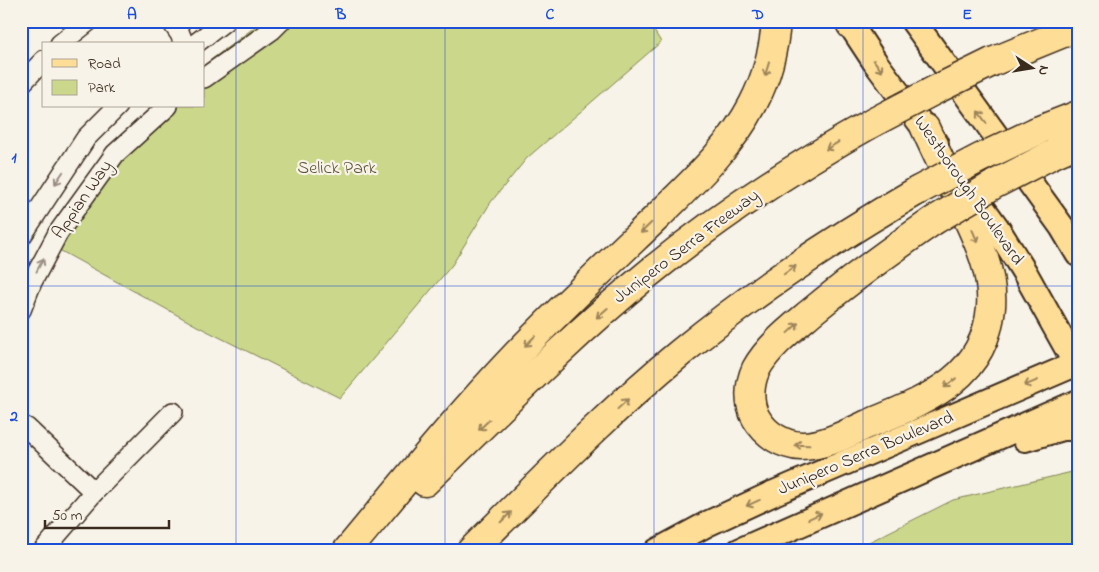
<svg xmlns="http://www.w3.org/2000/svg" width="1099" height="572" font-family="'Indie Flower',sans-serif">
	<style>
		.green { fill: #cbd88b; stroke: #838154 }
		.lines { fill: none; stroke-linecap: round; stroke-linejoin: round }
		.minor-casing { stroke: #3b2a1e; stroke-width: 22 }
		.major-casing { stroke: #3b2a1e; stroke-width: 28 }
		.highway-casing { stroke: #3b2a1e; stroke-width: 31 }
		.minor { stroke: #f7f3e8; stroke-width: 19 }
		.major { stroke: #fedd96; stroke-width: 24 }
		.highway { stroke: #fedd96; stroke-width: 28 }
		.highway-bridge-casing { stroke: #3b2a1e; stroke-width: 31; stroke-linecap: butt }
		.highway-bridge { stroke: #fedd96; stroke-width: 28 }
		.oneway { stroke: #9c845a }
		.oneway2 { stroke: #998e83 }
		.grid { fill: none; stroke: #1d4ed8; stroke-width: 1; stroke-opacity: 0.55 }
		.labels { text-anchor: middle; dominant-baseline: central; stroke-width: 4.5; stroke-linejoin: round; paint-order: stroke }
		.park-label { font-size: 18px; fill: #5f5639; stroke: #f7f3e8 }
		.street-label { font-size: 18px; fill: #3b2a1e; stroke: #f7f3e8 }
		.neatline { fill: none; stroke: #1d4ed8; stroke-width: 2 }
		.grid-label { font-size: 16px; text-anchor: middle; font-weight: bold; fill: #1d4ed8 }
	</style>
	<rect width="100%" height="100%" fill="#f7f3e8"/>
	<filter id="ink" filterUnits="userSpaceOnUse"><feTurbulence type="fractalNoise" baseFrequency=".02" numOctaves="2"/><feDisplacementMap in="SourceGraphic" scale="10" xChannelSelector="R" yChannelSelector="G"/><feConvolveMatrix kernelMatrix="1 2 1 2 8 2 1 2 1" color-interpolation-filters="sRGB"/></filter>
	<g filter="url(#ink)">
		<g class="green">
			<path d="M263,21h385l13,21 -134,116 -36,44 -39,63 -112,133 -143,-72 -154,-85c31,-50 67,-96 111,-135h50v-41z"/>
			<polygon points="1072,472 1078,481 1078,551 851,551 953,500"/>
		</g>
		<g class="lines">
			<g class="minor-casing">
				<g id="minor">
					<polyline points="171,21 180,34 184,44"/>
					<polyline points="60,44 89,21"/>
					<polyline points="195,44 225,21"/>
					<polyline points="204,78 272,30 281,21"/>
					<polyline points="21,84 44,60"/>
					<polyline points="21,237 86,138 118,106"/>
					<polyline points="21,310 32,282 58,233 115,154 168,106"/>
					<polyline points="21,425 27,428 94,492"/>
					<polyline points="43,551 94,492 173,412"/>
				</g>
			</g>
			<g class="major-casing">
				<g id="major">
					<polyline points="848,21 875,62 936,144"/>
					<polyline points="913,21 1062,227 1078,254"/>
					<polyline points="963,181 997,228 1025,273 1078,368"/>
					<polyline points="1025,439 1063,428 1078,428"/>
					<polyline points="657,551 709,523 774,493 1078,363"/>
					<polyline points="739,551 1078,402"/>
				</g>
			</g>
			<g class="highway-casing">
				<g id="highway">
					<polyline points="851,25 857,21"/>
					<polyline points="992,62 1078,27"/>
					<path d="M925,128c11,24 22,48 34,72 15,33 35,69 32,107 -6,72 -65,93 -123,117 -20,9 -43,22 -67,22 -18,-1 -35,-11 -45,-28 -8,-14 -7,-34 0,-49 12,-22 35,-40 54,-56 40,-33 81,-63 123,-92"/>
					<polyline points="1037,131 1078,115"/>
					<polyline points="1053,154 1078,143"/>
					<path d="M425,482c73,-71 144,-144 224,-209 70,-57 146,-107 225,-151"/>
					<path d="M347,551c55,-66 109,-133 168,-195 45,-47 93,-92 140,-137 35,-35 75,-70 98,-115 13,-25 21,-54 23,-83"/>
					<path d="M471,551c68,-67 135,-137 209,-198 74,-61 154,-114 237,-162"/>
				</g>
			</g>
			<use href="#minor" class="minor"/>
			<use href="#major" class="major"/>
			<use href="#highway" class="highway"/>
			<g class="highway-bridge-casing">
				<g id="highway-bridge">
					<polyline points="874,122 937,89 992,62"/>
					<polyline points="917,191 980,158 1037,131"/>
					<polyline points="933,221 995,184 1053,154"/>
				</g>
			</g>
			<use href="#highway-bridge" class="highway-bridge"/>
		</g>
		<defs><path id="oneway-shaft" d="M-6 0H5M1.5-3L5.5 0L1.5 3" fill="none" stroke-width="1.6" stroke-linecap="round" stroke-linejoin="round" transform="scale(1.25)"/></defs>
		<g class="oneway">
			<use href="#oneway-shaft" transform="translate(878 66) rotate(54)"/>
			<use href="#oneway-shaft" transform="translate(767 69) rotate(107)"/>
			<use href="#oneway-shaft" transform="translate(982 117) rotate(-126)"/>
			<use href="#oneway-shaft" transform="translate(832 146) rotate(149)"/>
			<use href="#oneway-shaft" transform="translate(646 228) rotate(136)"/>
			<use href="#oneway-shaft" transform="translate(975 236) rotate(67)"/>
			<use href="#oneway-shaft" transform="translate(790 270) rotate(-35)"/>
			<use href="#oneway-shaft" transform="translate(602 313) rotate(139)"/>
			<use href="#oneway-shaft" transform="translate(793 328) rotate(-43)"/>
			<use href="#oneway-shaft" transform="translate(530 341) rotate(135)"/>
			<use href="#oneway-shaft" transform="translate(950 383) rotate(142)"/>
			<use href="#oneway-shaft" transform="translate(1031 383) rotate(157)"/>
			<use href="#oneway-shaft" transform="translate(623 404) rotate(-43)"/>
			<use href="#oneway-shaft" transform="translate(484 425) rotate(136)"/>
			<use href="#oneway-shaft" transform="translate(802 445) rotate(-178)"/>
			<use href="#oneway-shaft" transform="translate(753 503) rotate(156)"/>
			<use href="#oneway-shaft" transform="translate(815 516) rotate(-24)"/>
			<use href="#oneway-shaft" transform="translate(506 517) rotate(-44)"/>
		</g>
		<g class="oneway2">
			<use href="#oneway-shaft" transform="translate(59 178) rotate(124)"/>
			<use href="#oneway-shaft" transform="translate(40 265) rotate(-62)"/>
		</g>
	</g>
	<path class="grid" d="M236,21v530M445,21v530M654,21v530M863,21v530M21,286h1057"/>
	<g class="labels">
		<g class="park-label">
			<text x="337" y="169">Selick Park</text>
		</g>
		<g class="street-label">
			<text transform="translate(968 191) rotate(55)">Westborough Boulevard</text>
			<text transform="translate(83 200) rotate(-55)">Appian Way</text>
			<text transform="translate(687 247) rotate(-37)">Junipero Serra Freeway</text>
			<text transform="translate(866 454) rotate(-23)">Junipero Serra Boulevard</text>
		</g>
	</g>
	<rect width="1099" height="572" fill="none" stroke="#f7f3e8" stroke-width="55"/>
	<rect x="42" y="42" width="162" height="65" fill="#f7f3e8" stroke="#aca397"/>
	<rect x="52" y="59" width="25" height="8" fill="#fedd96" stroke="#aca397"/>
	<text x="88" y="68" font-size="15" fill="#3b2a1e">Road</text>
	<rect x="52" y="80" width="25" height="15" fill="#cbd88b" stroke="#aca397"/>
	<text x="88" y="92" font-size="15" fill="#3b2a1e">Park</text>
	<g transform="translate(1032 68) rotate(102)" stroke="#f7f3e8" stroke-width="4" paint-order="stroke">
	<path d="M0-4L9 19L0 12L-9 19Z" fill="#3b2a1e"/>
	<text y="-8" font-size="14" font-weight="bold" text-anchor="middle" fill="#3b2a1e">N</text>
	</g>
	<path d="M45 520v8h124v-8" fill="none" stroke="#3b2a1e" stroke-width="2.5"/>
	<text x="52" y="520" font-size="15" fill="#3b2a1e" stroke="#f7f3e8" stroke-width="4" paint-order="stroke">50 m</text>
	<rect x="28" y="28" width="1044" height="516" class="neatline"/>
	<g class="grid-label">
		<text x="132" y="19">A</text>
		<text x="341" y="19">B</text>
		<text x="550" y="19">C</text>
		<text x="758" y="19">D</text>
		<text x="967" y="19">E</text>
		<text x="14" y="162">1</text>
		<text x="14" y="421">2</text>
	</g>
</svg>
